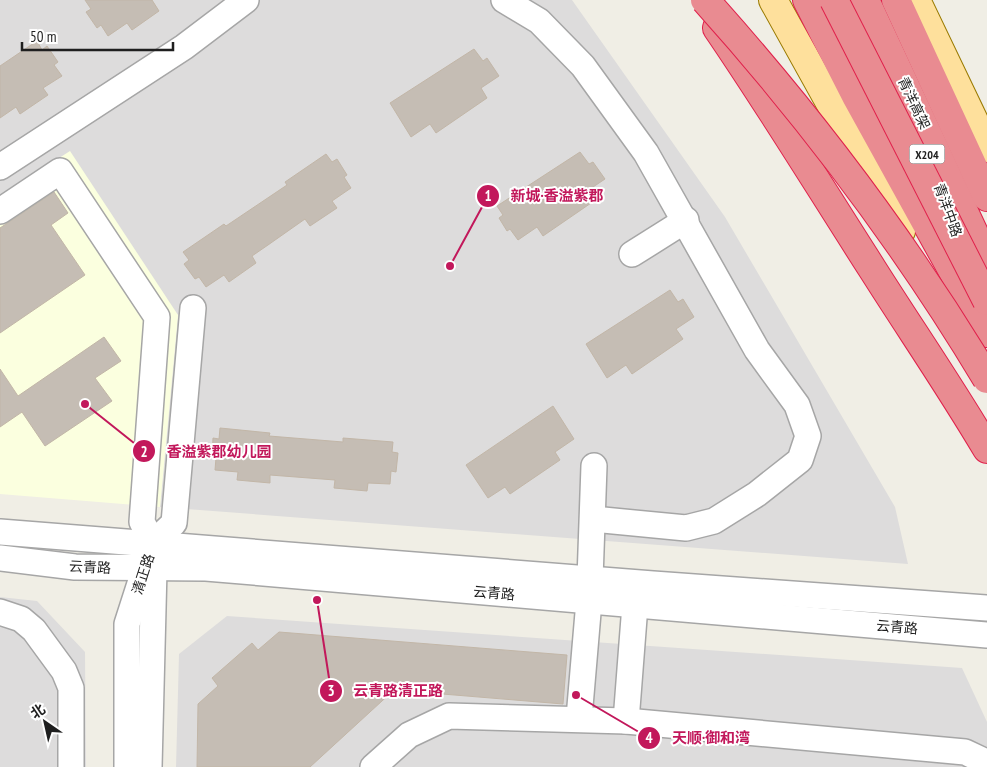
<svg xmlns="http://www.w3.org/2000/svg" width="987" height="767" font-family="'PT Sans Narrow','Noto Sans SC',sans-serif">
	<style>
		.residential { fill: #dddcdc }
		.education { fill: #fbffdf }
		.building { fill: #c5bdb4; stroke: #c2b6a7 }
		.lines { fill: none; stroke-linecap: round; stroke-linejoin: round }
		.minor-casing { stroke: #a6a6a6; stroke-width: 28 }
		.major-casing { stroke: #9a7a00; stroke-width: 30 }
		.highway-casing { stroke: #e0204b; stroke-width: 30 }
		.minor { stroke: #fff; stroke-width: 25 }
		.major { stroke: #fee09c; stroke-width: 28 }
		.highway { stroke: #e98b91; stroke-width: 28 }
		.highway-bridge-casing { stroke: #e0204b; stroke-width: 30; stroke-linecap: butt }
		.highway-bridge { stroke: #e98b91; stroke-width: 28 }
		.labels { text-anchor: middle; dominant-baseline: central; stroke-width: 4; stroke-linejoin: round; paint-order: stroke }
		.shield { fill: #fff; stroke: #626262; stroke-width: 1 }
		.shield-label { font-size: 12px; font-weight: bold; fill: #1f1f1f }
		.street-label { font-size: 14px; fill: #1f1f1f; stroke: #fff }
		.leader { fill: none; stroke: #c2185b; stroke-width: 2 }
		.callout-dot { fill: #c2185b; stroke: #fff; stroke-width: 2 }
		.mark-label { font-size: 15px; text-anchor: middle; font-weight: bold; fill: #fff }
		.callout-label { font-size: 15px; text-anchor: middle; font-weight: bold; fill: #c2185b; stroke: #fff; stroke-width: 4; stroke-linejoin: round; paint-order: stroke }
	</style>
	<rect width="100%" height="100%" fill="#f0eee5"/>
	<g class="residential">
		<polygon points="0,0 572,0 725,217 895,507 908,564 160,507 178,315 0,196"/>
		<polygon points="0,597 37,601 85,652 86,767 0,767"/>
		<polygon points="227,616 962,668 987,722 987,767 176,767 179,654"/>
	</g>
	<polygon class="education" points="70,151 178,315 160,507 0,494 0,196"/>
	<g class="building">
		<polygon points="85,0 152,0 159,11 132,30 127,23 108,36 101,25 97,28 86,12 91,9"/>
		<polygon points="37,41 42,50 47,46 58,62 54,65 62,76 43,88 48,95 20,114 16,107 0,118 0,66"/>
		<polygon points="474,49 483,61 487,58 499,76 481,88 487,98 436,133 430,124 411,137 390,103"/>
		<polygon points="580,152 589,164 593,162 605,179 587,191 594,201 543,236 537,227 518,240 510,229 507,231 499,218 503,215 497,206"/>
		<polygon points="326,154 332,162 337,159 347,175 344,177 351,188 332,201 337,208 310,226 305,219 268,245 252,256 256,263 229,282 224,275 206,287 199,277 195,279 184,264 189,260 183,252 224,224 226,226 287,185 285,182"/>
		<polygon points="54,192 68,213 51,225 85,275 0,333 0,228"/>
		<polygon points="670,290 678,302 683,299 694,317 676,329 683,339 632,374 626,365 607,378 586,344"/>
		<polygon points="104,337 121,361 95,378 112,401 45,446 22,412 0,427 0,369 18,396"/>
		<polygon points="553,406 574,439 555,452 560,460 510,494 505,487 488,498 466,465"/>
		<polygon points="220,428 270,433 269,436 343,442 343,438 393,442 392,452 398,453 396,472 391,471 390,484 368,483 367,491 334,488 335,480 270,475 270,483 237,480 238,472 215,470 216,458 212,457 213,438 219,439"/>
		<polygon points="279,632 567,655 563,704 394,690 310,767 197,767 198,704 218,686 212,678 252,643 258,650"/>
	</g>
	<g class="lines">
		<g class="minor-casing">
			<g id="minor">
				<polyline points="504,0 539,21 583,66 646,153 757,350 797,405 808,436 800,460 757,494 714,521 686,528 593,519"/>
				<polyline points="0,167 184,47 246,0"/>
				<polyline points="0,211 60,171 157,317 142,522 153,543 154,569 149,767"/>
				<polyline points="632,254 686,220"/>
				<polyline points="0,532 653,584 987,608"/>
				<polyline points="0,558 75,567 206,568 987,635"/>
				<polyline points="590,579 594,466"/>
				<polyline points="0,612 21,619 34,630 64,671 71,688 71,767"/>
				<polyline points="579,718 589,601"/>
				<polyline points="626,721 635,605"/>
				<polyline points="127,767 127,624 153,543 174,523 193,308"/>
				<polyline points="373,767 409,735 449,716 626,721 965,752 982,760 986,767"/>
			</g>
		</g>
		<g class="major-casing">
			<g id="major">
				<polyline points="773,0 901,231"/>
				<polyline points="916,0 987,148"/>
			</g>
		</g>
		<g class="highway-casing">
			<g id="highway">
				<polyline points="807,0 856,96 987,333"/>
				<polyline points="865,0 987,261"/>
				<polyline points="896,0 987,197"/>
				<path d="M717,28c54,79 104,161 156,242 38,60 78,118 114,179"/>
			</g>
		</g>
		<use href="#minor" class="minor"/>
		<use href="#major" class="major"/>
		<use href="#highway" class="highway"/>
		<g class="highway-bridge-casing">
			<g id="highway-bridge">
				<path d="M705,0c105,117 201,244 282,379"/>
				<polyline points="834,0 987,301"/>
			</g>
		</g>
		<use href="#highway-bridge" class="highway-bridge"/>
	</g>
	<g class="labels">
		<rect class="shield" x="909.5" y="144.5" width="35" height="19" rx="4"/>
		<g class="shield-label">
			<text x="927" y="154">X204</text>
		</g>
		<g class="street-label">
			<text transform="translate(914 103) rotate(65)">青洋高架</text>
			<text transform="translate(948 210) rotate(70)">青洋中路</text>
			<text transform="translate(90 567) rotate(3)">云青路</text>
			<text transform="translate(143 574) rotate(-72)">清正路</text>
			<text transform="translate(494 593) rotate(5)">云青路</text>
			<text transform="translate(897 627) rotate(5)">云青路</text>
		</g>
	</g>
	<path class="leader" d="M450 266L488 196M85 404L144 451M317 600L331 691M576 695L649 738"/>
	<g class="callout-dot">
		<circle cx="450" cy="266" r="5"/>
		<circle cx="85" cy="404" r="5"/>
		<circle cx="317" cy="600" r="5"/>
		<circle cx="576" cy="695" r="5"/>
		<circle cx="488" cy="196" r="12"/>
		<circle cx="144" cy="451" r="12"/>
		<circle cx="331" cy="691" r="12"/>
		<circle cx="649" cy="738" r="12"/>
	</g>
	<g class="mark-label">
		<text x="488" y="201">1</text>
		<text x="144" y="457">2</text>
		<text x="331" y="696">3</text>
		<text x="649" y="743">4</text>
	</g>
	<g class="callout-label">
		<text x="557" y="201">新城·香溢紫郡</text>
		<text x="219" y="457">香溢紫郡幼儿园</text>
		<text x="398" y="696">云青路清正路</text>
		<text x="711" y="743">天顺·御和湾</text>
	</g>
	<g transform="translate(45 722) rotate(326)" stroke="#ffffff" stroke-width="4" paint-order="stroke">
	<path d="M0-4L9 19L0 12L-9 19Z" fill="#1f1f1f"/>
	<text y="-8" font-size="14" font-weight="bold" text-anchor="middle" fill="#1f1f1f">北</text>
	</g>
	<path d="M22 42v8h151v-8" fill="none" stroke="#1f1f1f" stroke-width="2.5"/>
	<text x="30" y="42" font-size="15" fill="#1f1f1f" stroke="#ffffff" stroke-width="4" paint-order="stroke">50 m</text>
</svg>
